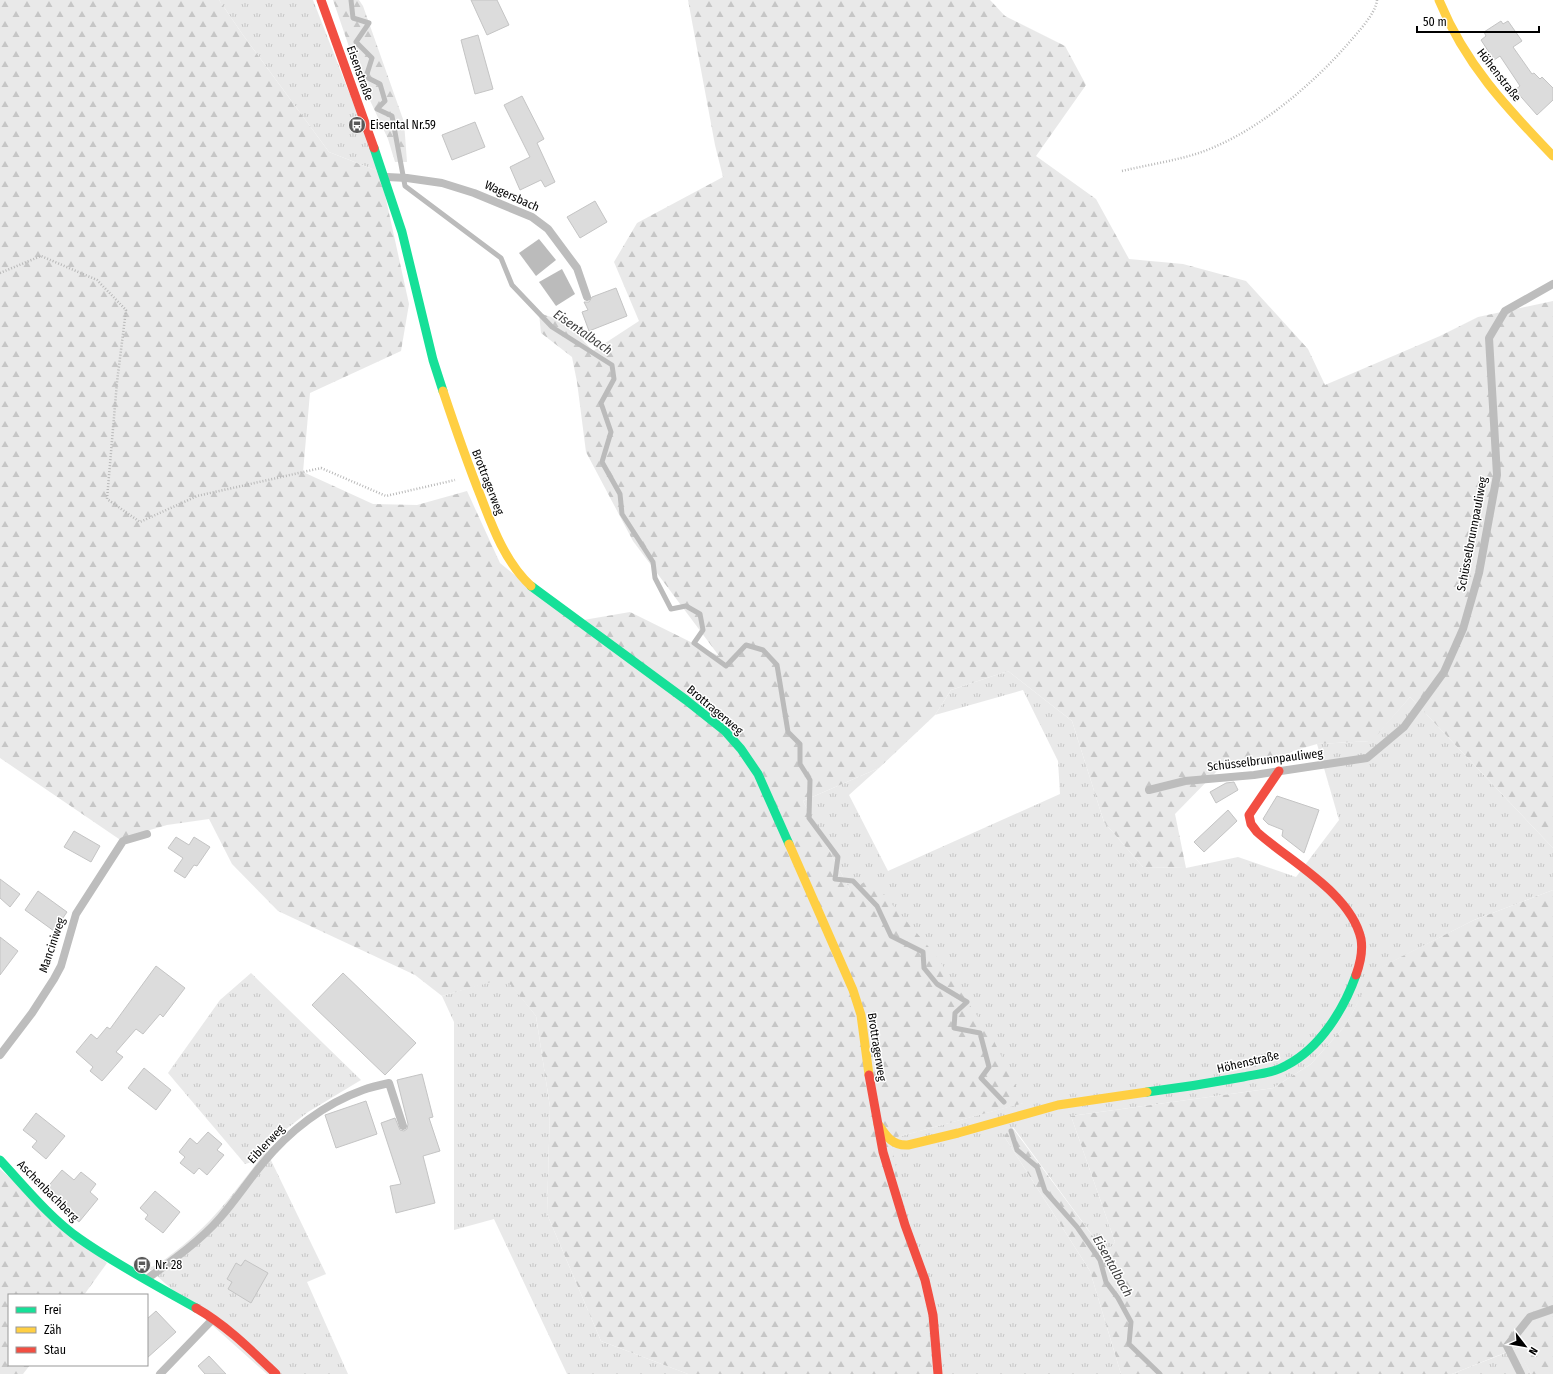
<svg xmlns="http://www.w3.org/2000/svg" width="1553" height="1374" font-family="'Fira Sans Condensed',sans-serif">
	<style>
		.grass { fill: url(#grass-tufts) }
		.forest { fill: url(#forest-firs) }
		.water { fill: #bbb }
		.lines { fill: none; stroke-linecap: round; stroke-linejoin: round }
		.stream { stroke: #bbb; stroke-width: 5 }
		.building { fill: #dcdcdc; stroke: #c4c4c4 }
		.path { stroke: #b8b8b8; stroke-width: 2.5; stroke-dasharray: 1 2; stroke-linecap: butt }
		.lane { stroke: #bdbdbd; stroke-width: 8 }
		.fast { stroke: #16e098; stroke-width: 9 }
		.slow { stroke: #ffcf43; stroke-width: 9 }
		.jam { stroke: #f24e42; stroke-width: 9 }
		.labels { text-anchor: middle; dominant-baseline: central; stroke-width: 3; stroke-linejoin: round; paint-order: stroke }
		.street-label { font-size: 12px; fill: #000; stroke: #fff }
		.poi-label { font-size: 12px; fill: #000; stroke: #fff; text-anchor: start }
		.water-label { font-size: 13px; font-style: italic; fill: #3f3f3f; stroke: #fff }
	</style>
	<defs>
		<pattern id="grass-tufts" width="24" height="20" patternUnits="userSpaceOnUse"><rect width="24" height="20" fill="#e9e9e9"/><path d="M3 7l-1-3M5 7V3M7 7l1-3M15 17l-1-3M17 17v-4M19 17l1-3" fill="none" stroke="#c6c6c6"/></pattern>
		<pattern id="forest-firs" width="22" height="20" patternUnits="userSpaceOnUse"><rect width="22" height="20" fill="#e9e9e9"/><path d="M5 1l3.5 6h-7zM16 11l3.5 6h-7z" fill="#c6c6c6"/></pattern>
	</defs>
	<rect width="100%" height="100%" fill="#fff"/>
	<g class="grass">
		<polygon points="219,0 313,0 380,172 329,152 243,35"/>
		<polygon points="1008,671 1072,721 1104,822 1143,867 1186,868 1238,857 1296,877 1339,820 1317,744 1371,741 1410,697 1553,848 1553,890 1474,920 1376,970 1345,1026 1311,1064 1273,1088 1071,1116 1115,1242 1106,1254 1013,1127 1004,1136 1090,1271 1121,1374 933,1374 890,1139 1023,1103 850,890 803,801 879,768 849,795 888,871 1060,794 1058,761 1023,690 935,715 951,690"/>
		<path d="M251,973l110,107 -53,32 -28,22 -14,16 60,124 -19,8 41,92h-81l-119,-106c11,-3 20,-11 29,-18 35,-27 55,-55 82,-90l-14,4 -77,-91 52,-73z"/>
		<polygon points="505,977 536,1016 550,1107 547,1214 601,1341 688,1374 567,1374 494,1219 454,1230 454,1022 442,996"/>
		<polygon points="1518,1348 1531,1374 1452,1374"/>
	</g>
	<g class="forest">
		<polygon points="0,0 219,0 243,35 329,152 380,172 409,304 401,351 310,393 303,472 373,504 417,505 467,491 500,563 572,622 630,612 719,656 633,541 586,452 577,382 572,357 541,333 539,313 566,322 593,351 639,321 614,262 637,223 723,177 715,145 688,0 990,0 1005,16 1065,46 1086,85 1036,156 1096,199 1129,259 1183,264 1246,281 1308,349 1325,385 1440,336 1478,317 1553,301 1553,848 1410,697 1372,741 1317,744 1293,751 1278,761 1217,771 1175,814 1186,868 1143,867 1104,822 1072,721 1008,671 951,690 935,715 879,768 803,801 850,890 870,879 934,953 993,1039 1024,1103 890,1139 928,1317 933,1374 688,1374 601,1341 547,1214 550,1107 536,1016 505,978 442,996 415,975 278,911 232,864 209,819 167,825 119,839 0,758"/>
		<polygon points="333,0 359,0 363,6 404,122 407,162 395,162 388,139 360,79"/>
		<polygon points="1553,890 1553,1374 1531,1374 1517,1348 1452,1374 1121,1374 1090,1271 1004,1136 1012,1127 1106,1254 1115,1242 1071,1116 1273,1088 1311,1064 1345,1026 1375,970 1474,920"/>
		<polygon points="0,1169 107,1263 84,1295 9,1295 9,1365 30,1365 23,1374 0,1374"/>
	</g>
	<g class="water">
		<polygon points="539,239 556,260 536,276 519,253"/>
		<polygon points="562,269 575,294 556,306 539,282"/>
	</g>
	<g class="lines">
		<g class="stream">
			<polyline points="351,0 353,18 369,23 356,42 372,58 366,77 380,84 385,101 377,109 392,116 405,186 501,258 512,285 552,327 612,365 614,379 601,403 611,432 602,462 620,494 622,514 653,562 655,578 671,609 686,606 700,614 703,630 694,643 726,666 746,645 763,650 777,665 788,732 800,744 800,764 810,780 809,818 838,857 835,879 853,881 877,906 891,936 923,952 924,968 937,984 967,1002 955,1013 954,1028 980,1033 989,1067 981,1078 1004,1102"/>
			<polyline points="1011,1131 1017,1150 1037,1167 1045,1191 1077,1227 1100,1260 1106,1282 1118,1298 1131,1322 1129,1344 1160,1374"/>
		</g>
	</g>
	<g class="building">
		<polygon points="471,0 497,0 509,25 487,35"/>
		<polygon points="1501,21 1503,24 1508,21 1522,41 1513,47 1532,74 1534,73 1540,79 1542,77 1553,88 1553,100 1537,115 1515,90 1520,86 1500,56 1494,60 1481,40 1486,36 1484,32"/>
		<polygon points="478,35 493,89 475,94 461,40"/>
		<polygon points="522,96 544,139 537,143 555,182 545,187 541,180 520,190 510,167 530,157 504,105"/>
		<polygon points="475,122 485,147 452,160 442,135"/>
		<polygon points="595,201 607,222 580,238 567,217"/>
		<polygon points="616,288 627,316 589,331 582,312 588,310 584,302 589,302 592,297"/>
		<polygon points="1234,782 1238,790 1216,803 1210,792 1226,783"/>
		<polygon points="1277,796 1319,810 1304,853 1282,836 1283,830 1268,824 1263,819"/>
		<polygon points="1228,810 1237,821 1204,852 1194,842"/>
		<polygon points="74,831 100,846 91,862 64,847"/>
		<polygon points="176,837 189,845 194,837 210,847 197,866 194,865 185,878 174,871 183,858 168,848"/>
		<polygon points="0,879 20,894 10,907 0,898"/>
		<polygon points="38,891 67,912 54,931 25,910"/>
		<polygon points="0,937 18,951 0,975"/>
		<polygon points="156,966 185,988 163,1017 160,1014 143,1034 136,1029 116,1052 123,1057 102,1081 90,1071 93,1067 76,1052 91,1034 97,1039 107,1027 110,1029"/>
		<polygon points="343,973 416,1043 385,1075 312,1005"/>
		<polygon points="144,1068 171,1090 156,1110 128,1088"/>
		<polygon points="422,1074 433,1117 429,1118 440,1151 423,1156 435,1203 396,1213 390,1186 401,1184 381,1123 395,1118 400,1130 404,1131 407,1129 408,1124 397,1080"/>
		<polygon points="366,1101 377,1134 336,1148 325,1115"/>
		<polygon points="36,1113 65,1136 46,1159 32,1147 37,1141 23,1130"/>
		<polygon points="208,1132 222,1144 217,1150 224,1155 207,1175 199,1168 194,1174 180,1163 185,1157 179,1152 190,1138 197,1144"/>
		<polygon points="62,1170 74,1180 81,1172 96,1184 90,1192 98,1199 79,1222 62,1207 45,1190"/>
		<polygon points="155,1191 180,1212 163,1233 145,1219 148,1215 140,1208"/>
		<polygon points="245,1260 268,1273 251,1303 228,1289 232,1282 227,1279 236,1263 241,1266"/>
		<polygon points="156,1311 176,1332 147,1358 147,1319"/>
		<polygon points="209,1356 226,1374 205,1374 198,1366"/>
	</g>
	<g class="lines">
		<g class="path">
			<path d="M1122,171c25,-6 52,-10 77,-18 55,-19 110,-65 148,-108 9,-11 29,-31 30,-45"/>
			<polyline points="0,273 41,256 97,280 126,310 117,382 107,499 140,522 197,496 321,468 386,496 455,480"/>
		</g>
		<g class="lane">
			<polyline points="387,177 407,178 442,183 474,193 532,217 548,229 577,268 587,297"/>
			<polyline points="1149,790 1185,781 1254,775 1367,758 1404,727 1444,672 1463,629 1479,573 1497,475 1489,338 1505,311 1553,284"/>
			<polyline points="0,1055 32,1013 54,979 61,966 76,914 123,841 147,834"/>
			<path d="M148,1278c25,-18 52,-37 72,-60 16,-18 28,-37 43,-55 26,-32 61,-59 100,-73 8,-3 17,-5 26,-7l14,43"/>
			<polyline points="160,1374 212,1320"/>
			<polyline points="1521,1374 1507,1346 1530,1317 1553,1309"/>
		</g>
		<g class="fast">
			<polyline points="374,148 402,232 433,360 443,391"/>
			<polyline points="531,586 686,700 725,731 741,749 758,774 789,844"/>
			<path d="M1147,1092c32,-4 64,-9 96,-15 15,-3 31,-4 44,-12 33,-17 57,-56 69,-90"/>
			<path d="M0,1160c25,27 50,58 80,79 37,26 77,47 116,69"/>
		</g>
		<g class="slow">
			<path d="M1439,0c26,64 67,107 114,156"/>
			<path d="M443,391c12,36 24,71 38,106 12,32 25,66 50,89"/>
			<polyline points="789,844 853,990 861,1015 869,1075"/>
			<path d="M878,1124c8,12 14,22 30,21l50,-12 100,-28 89,-13"/>
		</g>
		<g class="jam">
			<polyline points="321,0 374,148"/>
			<path d="M1279,771l-30,44 2,9 6,8c32,29 94,61 104,107 2,12 -1,25 -5,36"/>
			<polyline points="869,1075 883,1152 905,1225 925,1280 933,1315 938,1374"/>
			<path d="M196,1308c30,17 55,42 80,66"/>
		</g>
	</g>
	<defs>
		<g id="bus-disc" transform="scale(0.9)"><circle r="9.5" fill="#595959" stroke="#fff"/><path d="M-5-6H5V4H4V6H2V4H-2V6H-4V4H-5ZM-3.5-4V0h7V-4ZM-3.5 1.2v1.5H-2V1.2ZM2 1.2v1.5H3.5V1.2Z" fill="#fff"/></g>
	</defs>
	<g fill-rule="evenodd">
		<use href="#bus-disc" x="357" y="125"/>
		<use href="#bus-disc" x="142" y="1265"/>
	</g>
	<g class="labels">
		<g class="street-label">
			<text transform="translate(360 73) rotate(70)">Eisenstraße</text>
			<text transform="translate(1499 75) rotate(52)">Höhenstraße</text>
			<text transform="translate(512 196) rotate(24)">Wagersbach</text>
			<text transform="translate(488 482) rotate(69)">Brottragerweg</text>
			<text transform="translate(1472 534) rotate(-79)">Schüsselbrunnpauliweg</text>
			<text transform="translate(715 710) rotate(40)">Brottragerweg</text>
			<text transform="translate(1265 760) rotate(-7)">Schüsselbrunnpauliweg</text>
			<text transform="translate(52 945) rotate(-71)">Manciniweg</text>
			<text transform="translate(877 1047) rotate(81)">Brottragerweg</text>
			<text transform="translate(1248 1062) rotate(-13)">Höhenstraße</text>
			<text transform="translate(266 1144) rotate(-47)">Eiblerweg</text>
			<text transform="translate(48 1191) rotate(45)">Aschenbachberg</text>
		</g>
		<g class="poi-label">
			<text x="370" y="125">Eisental Nr.59</text>
			<text x="155" y="1265">Nr. 28</text>
		</g>
		<g class="water-label">
			<text transform="translate(583 332) rotate(35)">Eisentalbach</text>
			<text transform="translate(1113 1266) rotate(61)">Eisentalbach</text>
		</g>
	</g>
	<rect x="8" y="1294" width="140" height="72" fill="#ffffff" stroke="#999999"/>
	<rect x="16" y="1307" width="20" height="6" fill="#16e098" stroke="#999999"/>
	<text x="44" y="1314" font-size="12" fill="#000000">Frei</text>
	<rect x="16" y="1327" width="20" height="6" fill="#ffcf43" stroke="#999999"/>
	<text x="44" y="1334" font-size="12" fill="#000000">Zäh</text>
	<rect x="16" y="1347" width="20" height="6" fill="#f24e42" stroke="#999999"/>
	<text x="44" y="1354" font-size="12" fill="#000000">Stau</text>
	<g transform="translate(1525 1346) rotate(121)" stroke="#ffffff" stroke-width="3" paint-order="stroke">
	<path d="M0-3L7 15L0 10L-7 15Z" fill="#000000"/>
	<text y="-6" font-size="11" font-weight="bold" text-anchor="middle" fill="#000000">N</text>
	</g>
	<path d="M1417 26v6h122v-6" fill="none" stroke="#000000" stroke-width="2"/>
	<text x="1423" y="26" font-size="12" fill="#000000" stroke="#ffffff" stroke-width="3" paint-order="stroke">50 m</text>
</svg>
